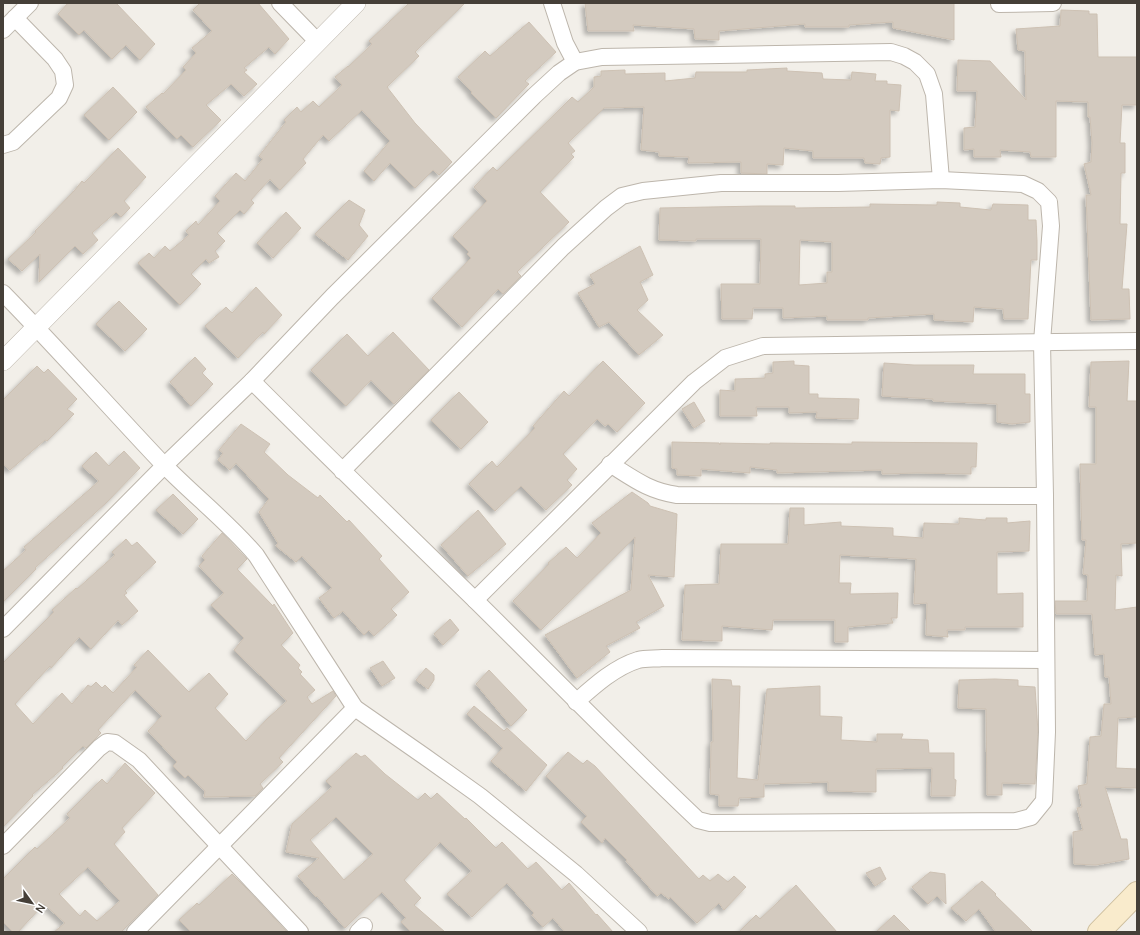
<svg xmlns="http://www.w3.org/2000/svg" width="1140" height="935" font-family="Manrope,sans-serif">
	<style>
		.building { fill: #d3cabf; stroke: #cdc1b3; fill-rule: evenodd; filter: url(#shadow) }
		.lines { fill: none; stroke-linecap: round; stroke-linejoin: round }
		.minor-casing { stroke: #bdb6ac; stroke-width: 18 }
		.tertiary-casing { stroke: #bdb6ac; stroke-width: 20 }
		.secondary-casing { stroke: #cdbe9d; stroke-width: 24 }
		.minor { stroke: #fff; stroke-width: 16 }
		.tertiary { stroke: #fff; stroke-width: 19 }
		.secondary { stroke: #f9ebcc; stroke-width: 22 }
	</style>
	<defs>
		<filter id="shadow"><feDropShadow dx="-3.5" dy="3.5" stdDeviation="2" flood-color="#0004"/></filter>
	</defs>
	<rect width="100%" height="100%" fill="#f2efe9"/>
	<g class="building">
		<polygon points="68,3 116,3 155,44 140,60 126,45 112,59 84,30 79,35 58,14"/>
		<polygon points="200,3 258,3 289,39 275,54 269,47 244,68 247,70 244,72 257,84 244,96 231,84 206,105 221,120 193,147 181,135 177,139 146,107 162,93 163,94 186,70 183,67 196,53 192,48 212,31 193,10"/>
		<polygon points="409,3 465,3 415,52 419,56 387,87 415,123 452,162 439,175 433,170 415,188 390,163 374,181 364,171 390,141 362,110 329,141 323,135 303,159 306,163 280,190 270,179 251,200 254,203 244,214 240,210 217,233 225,241 215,251 219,257 209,263 206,259 191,274 201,284 180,305 138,263 149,253 154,258 165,246 170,251 189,235 186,231 196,221 198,225 220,201 215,196 236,173 245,181 263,159 259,156 286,122 284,120 297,107 301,112 313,101 319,107 342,85 335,77 348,66 348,67 372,44 369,41"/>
		<polygon points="585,3 954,3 954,40 893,28 893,22 849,25 849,27 805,27 805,24 719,31 719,40 695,39 694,29 633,25 634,31 588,31"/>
		<polygon points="1061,10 1089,11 1089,14 1097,14 1098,57 1137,57 1137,105 1122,105 1120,143 1125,143 1125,173 1121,173 1120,224 1127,224 1122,289 1129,289 1130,319 1091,320 1086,195 1091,195 1084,164 1091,162 1092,143 1090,117 1088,117 1088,102 1056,101 1056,157 1031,157 1030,152 1000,150 1001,157 974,157 974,149 964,150 964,128 975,127 977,91 957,91 958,60 990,61 1026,100 1025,51 1018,50 1016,29 1060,26"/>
		<polygon points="529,22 556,52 525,81 529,84 496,118 471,93 472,92 458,77 485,51 490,56"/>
		<polygon points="787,68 787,71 822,73 823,79 851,80 852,72 876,74 875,81 887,81 887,84 901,85 899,111 890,110 890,157 881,158 880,164 865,163 864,158 813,158 813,151 784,148 783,165 767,164 767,174 741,173 741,162 688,163 689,157 659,156 659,152 641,150 644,107 604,108 568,143 575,151 571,154 574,157 540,192 569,222 517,272 521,276 503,294 498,289 462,327 432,298 471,258 467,254 469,252 453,236 487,201 474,187 493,167 497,171 572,97 578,102 594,87 594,77 601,76 601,71 625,70 625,74 665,73 665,81 695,78 696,72 747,72 747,70"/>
		<polygon points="113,87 137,112 109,140 84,115"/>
		<polygon points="118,148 146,177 124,201 130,208 121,217 116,212 92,233 98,240 83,254 75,246 39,282 40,254 22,271 8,259 36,232 35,231 74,191 82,181 84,183"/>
		<polygon points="349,200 365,210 359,225 368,236 348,260 315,234"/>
		<path d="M937,202l23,1v4l31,3 2,-6 35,1v15h8l1,21v19h-6l-3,59h-24l-1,-10 -29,-2 -1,15 -39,-2v-6l-66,4v2h-41v-4l-44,2v-10h-30l-1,11h-30l-1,-35h39l1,-45h-65v2l-37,-1 1,-32 99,-2h36v2l75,-1v-3l67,1zM800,240l32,2v30h-5v11l-28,2z"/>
		<polygon points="286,212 301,228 273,258 257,243"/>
		<polygon points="640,246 653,275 640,282 648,300 637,310 663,335 639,355 609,322 599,327 578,293 595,284 590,275"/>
		<polygon points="256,287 282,315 264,334 263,332 238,358 205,326 226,307 232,313"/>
		<polygon points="119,301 147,329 125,351 96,324"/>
		<polygon points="393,332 429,370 394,404 371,380 346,406 311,370 347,334 368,356"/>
		<polygon points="195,357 206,369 202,373 213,384 191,406 170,382"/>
		<polygon points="603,361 645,403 617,432 608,424 605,426 597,419 563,454 577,469 567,480 572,485 546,510 521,486 495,511 469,484 492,461 497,467 535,428 533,426 564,391 569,396"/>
		<polygon points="794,361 794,365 809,366 809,394 818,394 818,398 859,399 858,419 816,418 817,412 789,413 789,407 756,407 757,416 720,416 720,390 735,391 735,379 765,378 765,374 773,373 773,362"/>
		<polygon points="1129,361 1127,401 1137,401 1137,543 1121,544 1122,576 1116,575 1115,610 1137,607 1137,717 1118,718 1116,768 1137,769 1137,788 1105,787 1121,839 1127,839 1129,859 1096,865 1074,864 1073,832 1083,830 1077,808 1082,807 1078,786 1087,784 1090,737 1101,736 1104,704 1111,704 1109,677 1105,677 1104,654 1095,655 1092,614 1056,614 1055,601 1087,601 1088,575 1083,574 1086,540 1082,540 1080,464 1096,464 1096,407 1089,407 1091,362"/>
		<polygon points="884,363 914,365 974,365 973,374 1025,374 1025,394 1030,394 1030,422 1012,424 997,422 997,404 933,401 933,399 882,396"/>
		<polygon points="37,366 44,373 48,369 77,399 67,409 74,414 47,441 45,440 10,470 3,464 3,400"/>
		<polygon points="459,392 488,422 461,449 431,420"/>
		<polygon points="694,402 705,421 694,428 682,409"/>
		<polygon points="241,424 270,444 264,452 288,475 318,498 320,495 347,522 349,520 382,556 379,559 409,592 391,609 397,615 374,636 369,630 364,635 343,611 334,618 319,598 332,588 302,556 296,562 276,546 278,543 259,512 269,499 236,463 230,470 218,460 223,453 219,450"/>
		<polygon points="672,442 719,443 720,445 720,443 770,444 770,443 852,444 852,442 977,443 976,467 971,467 971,474 918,473 882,474 882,470 777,473 777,470 750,467 750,473 701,469 701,476 677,475 677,469 672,468"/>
		<polygon points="124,451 140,468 106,503 35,568 36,569 3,602 3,571 26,550 24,547 99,481 82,466 96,452 109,466"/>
		<polygon points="632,492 648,503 650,506 677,514 674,577 648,575 664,606 636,622 640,628 606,646 610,652 577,678 545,635 631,590 635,537 541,630 513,601 549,564 548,563 566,547 577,558 601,533 592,523"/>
		<polygon points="173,494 198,519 183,534 156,510"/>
		<polygon points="790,508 804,508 804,525 841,522 841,526 893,528 893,536 923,538 924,523 959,524 959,518 986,520 986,518 1007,518 1007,523 1030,521 1029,551 997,552 997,594 1023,593 1023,627 965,627 965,630 947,630 948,637 926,635 927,603 914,604 916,559 840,555 839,583 851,583 850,594 898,593 897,618 891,618 893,623 848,627 848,642 835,642 835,620 773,620 772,630 722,626 722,641 682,640 685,585 719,584 721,544 788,544"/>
		<polygon points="478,510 506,544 468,576 441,545"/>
		<polygon points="222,533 247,559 237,569 273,606 274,604 293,633 281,645 300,665 298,668 302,672 300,674 315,690 307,697 312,704 333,691 336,696 279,758 283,762 260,784 263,788 255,796 204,797 205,791 188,775 185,778 173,766 177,762 148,731 162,716 135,690 98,730 101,733 86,748 83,746 62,767 63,768 32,795 33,796 3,827 3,663 54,612 52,610 76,588 77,589 115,555 112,552 126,539 132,546 137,542 156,562 125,591 127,593 124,595 138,611 122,625 118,620 91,649 79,637 51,668 50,666 15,704 33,724 62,693 72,704 88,685 91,687 96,682 102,688 105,685 113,693 137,667 134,665 148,650 189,692 209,673 228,694 215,708 246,741 268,718 287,701 234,650 244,638 211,605 224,593 199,566 205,560 202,556"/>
		<polygon points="450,619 459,630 443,645 434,634"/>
		<polygon points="383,661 395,678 382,686 370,668"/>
		<polygon points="426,668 434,675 434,680 428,689 416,680"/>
		<polygon points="489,670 527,710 511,726 476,684"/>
		<polygon points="712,679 731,680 732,686 740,686 737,778 758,780 767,689 820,686 820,716 842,717 841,740 877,742 877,734 903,734 901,739 928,740 929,753 954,753 954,779 956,780 955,796 931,796 932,768 876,769 876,792 828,791 828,782 764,784 764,797 739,798 738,806 719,806 719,795 710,794 711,742 713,742"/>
		<polygon points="995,679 1018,680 1018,686 1035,687 1038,732 1035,784 1002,783 1002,795 987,795 986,709 958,708 959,680"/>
		<polygon points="474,706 504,731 507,728 547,765 526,791 491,761 503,748 467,714"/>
		<polygon points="568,752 583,764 587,760 595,766 699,879 703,875 710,881 718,874 728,882 734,876 746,887 724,910 719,903 697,923 670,897 669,899 661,893 657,896 626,861 627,860 605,838 602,843 581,822 587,816 546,776"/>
		<path d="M356,753l5,4 4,-2 20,19 33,26 7,-7 6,6 6,-6 28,26 1,-1 30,30 6,-6 26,27 8,-7 26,28 7,-7 27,32 1,-1 16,18h-48l-12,-14 -10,9 -11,-12 2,-2 -27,-30 -35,34 -25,-23 25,-23 -32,-29 -36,38 17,18 -7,7 31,27h-34l-10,-10 5,-4 -24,-26 -37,36 -28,-32 -1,1 -18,-21 21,-18 -33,-6 6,-28 40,-37 -6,-6zM336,817l37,37 -29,26 -34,-40z"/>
		<path d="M125,763l30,30 -33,35 3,4 -11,12 44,51 -37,37h-67l11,-9 -21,-19 -26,28h-5l-10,-10v-43l32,-32 2,2 33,-31 -3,-4 35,-35 5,5zM88,867l32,34 -23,20 -12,-11 -5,6 -21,-22z"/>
		<polygon points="880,867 886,879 875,886 866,873"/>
		<polygon points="930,872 945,874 946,904 937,896 928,904 912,887"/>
		<polygon points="232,874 245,887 287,932 191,932 179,920 197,903 199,905"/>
		<polygon points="982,881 996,894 995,895 1033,932 996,932 979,909 966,921 951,908"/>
		<polygon points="796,885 837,932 739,932 756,915 760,919"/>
		<polygon points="894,915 911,932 876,932"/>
	</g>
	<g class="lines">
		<g class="minor-casing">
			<g id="minor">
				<polyline points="280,3 318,42"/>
				<polyline points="552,3 565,43 575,62"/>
				<polyline points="999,4 1053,3"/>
				<polyline points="3,30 30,3"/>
				<polyline points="3,145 13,142 59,98 65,85 63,71 55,59 15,18"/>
				<path d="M3,293c55,56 106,114 160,171 30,31 65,58 93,91l99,153 69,48 56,40 96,78 63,58"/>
				<path d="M252,381c74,74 148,146 222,218 75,74 148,149 224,221l12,3 306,-2 15,-4 13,-16 3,-69 -2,-236 -3,-154 9,-116 -2,-24 -11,-11 -15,-7 -82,-4 -103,3h-117l-78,8 -21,5 -16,12 -43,39 -221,224"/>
				<path d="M610,464c24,15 39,27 67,31l368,1"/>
				<polyline points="475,600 694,382 725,358 763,346 1137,341"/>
				<polyline points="3,629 165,465 252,381 332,297 534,96 559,73 575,62 602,57 891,52 904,56 915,62 927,74 934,94 941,180"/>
				<path d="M576,702c18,-16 39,-35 62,-42 8,-2 17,-1 25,-2l382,2"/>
				<polyline points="3,846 99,748 107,742 115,743 139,760 300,932"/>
				<polyline points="135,932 355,708"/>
				<polyline points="358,932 364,926"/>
			</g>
		</g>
		<g class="tertiary-casing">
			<polyline id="tertiary" points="3,361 356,3"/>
		</g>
		<g class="secondary-casing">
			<polyline id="secondary" points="1099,932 1137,893"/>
		</g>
		<use href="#minor" class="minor"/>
		<use href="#tertiary" class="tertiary"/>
		<use href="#secondary" class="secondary"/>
	</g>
	<rect width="1140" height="935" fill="none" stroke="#453f38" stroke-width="8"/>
	<g transform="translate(32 903) rotate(123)" stroke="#ffffff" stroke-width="3" paint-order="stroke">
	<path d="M0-3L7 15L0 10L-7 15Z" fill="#453f38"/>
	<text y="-6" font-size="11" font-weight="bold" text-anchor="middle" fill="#453f38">N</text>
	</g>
</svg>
